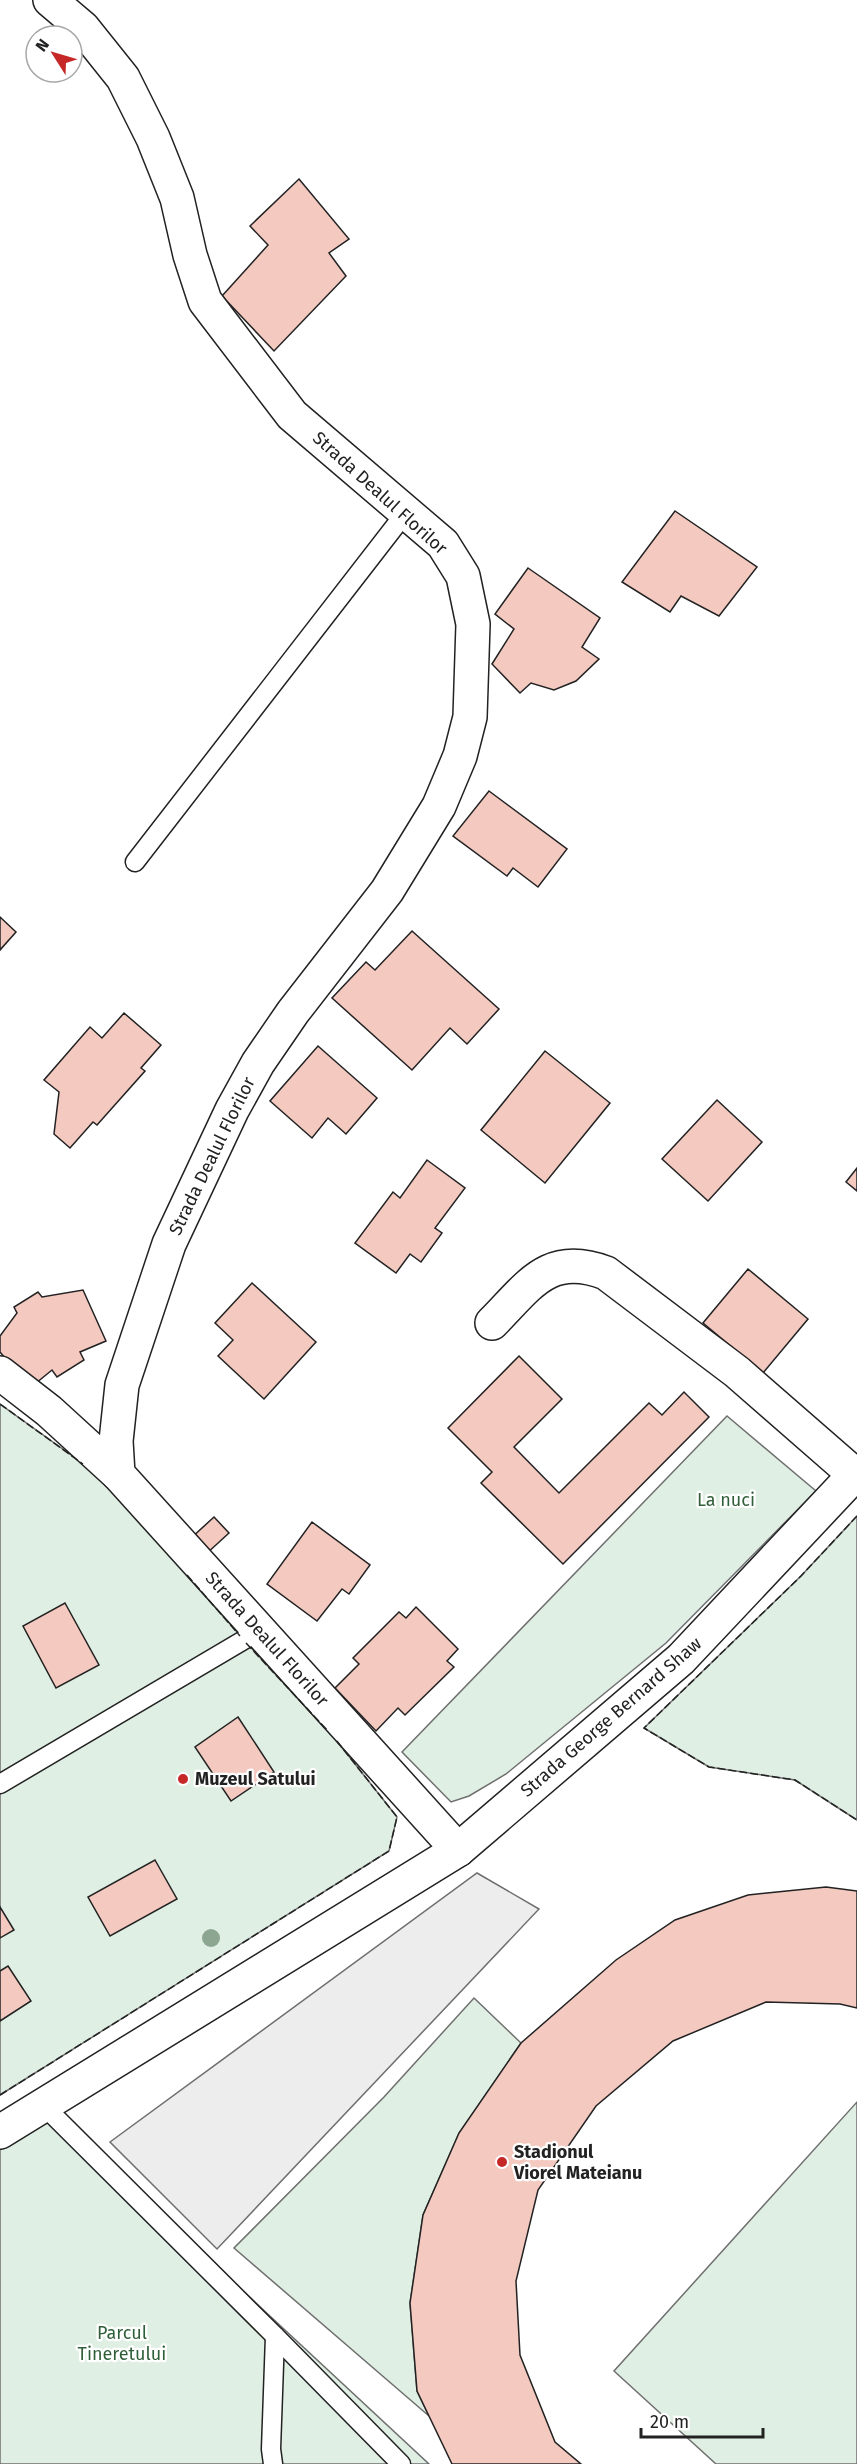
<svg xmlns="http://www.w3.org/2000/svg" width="857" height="2464" font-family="'Fira Sans',sans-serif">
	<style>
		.green { fill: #e0efe3; stroke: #6f6f6f; stroke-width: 1.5 }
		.parking { fill: #ededed; stroke: #6f6f6f; stroke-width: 1.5 }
		.building { fill: #f3c9c0; stroke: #222; stroke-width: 1.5 }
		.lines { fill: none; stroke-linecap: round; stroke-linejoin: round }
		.service-casing { stroke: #222; stroke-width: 21 }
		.minor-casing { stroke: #222; stroke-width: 36 }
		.service { stroke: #fff; stroke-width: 18 }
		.minor { stroke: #fff; stroke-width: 33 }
		.fence { stroke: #222; stroke-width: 1.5; stroke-dasharray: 8 3; stroke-linecap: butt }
		.tree { fill: #8da692 }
		.poi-dot { fill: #c62828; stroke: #fff; stroke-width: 2 }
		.labels { text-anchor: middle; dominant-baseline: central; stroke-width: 4.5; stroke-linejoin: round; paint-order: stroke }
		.street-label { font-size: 18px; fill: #222; stroke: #fff }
		.park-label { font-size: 18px; fill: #2f5e38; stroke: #fff }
		.poi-label { font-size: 18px; font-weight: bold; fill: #222; stroke: #fff; text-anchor: start }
	</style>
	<rect width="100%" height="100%" fill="#fff"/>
	<g class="green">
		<polygon points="0,1404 106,1480 244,1640 336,1740 397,1817 389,1851 0,2095"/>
		<polygon points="727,1416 816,1491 666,1643 506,1774 469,1796 451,1802 402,1752"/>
		<polygon points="857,1516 857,1820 795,1780 709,1767 644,1728 801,1576"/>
		<polygon points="474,1998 521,2043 459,2133 423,2215 410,2303 417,2391 429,2416 234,2248 384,2097"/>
		<polygon points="857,2102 857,2464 716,2464 614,2371"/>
		<polygon points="43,2105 429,2464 0,2464 0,2135"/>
	</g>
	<polygon class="parking" points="477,1873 539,1909 217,2249 110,2142"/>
	<g class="building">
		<polygon points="299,179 349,239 329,253 346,276 274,351 222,296 268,245 250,226"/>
		<polygon points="675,511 757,567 719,616 681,596 670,612 622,582"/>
		<polygon points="528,568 600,618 582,647 599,659 576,681 554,690 531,683 520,693 492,664 514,629 495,614"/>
		<polygon points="489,791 567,849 538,887 513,868 507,876 453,836"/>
		<polygon points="0,917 16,932 0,950"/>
		<polygon points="412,931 499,1009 467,1044 450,1028 412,1070 332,998 366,962 375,970"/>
		<polygon points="124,1013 161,1045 141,1068 145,1071 97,1125 93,1122 70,1148 54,1134 59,1092 44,1080 90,1027 102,1038"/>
		<polygon points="318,1046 377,1098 346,1134 328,1118 312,1138 270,1101"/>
		<polygon points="545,1051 610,1103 545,1183 481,1130"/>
		<polygon points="717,1100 762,1142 708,1201 662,1159"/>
		<polygon points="427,1160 465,1188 435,1228 442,1233 421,1262 410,1254 396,1273 355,1243 393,1192 400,1198"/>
		<polygon points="857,1168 857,1191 846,1182"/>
		<polygon points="748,1269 808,1319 763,1373 703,1323"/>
		<polygon points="252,1283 316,1342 264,1399 218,1356 233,1340 215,1323"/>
		<polygon points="83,1290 106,1341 80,1352 84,1360 57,1377 52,1370 30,1388 0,1352 0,1336 17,1313 14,1307 38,1292 42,1297"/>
		<polygon points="519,1356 562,1399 514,1447 559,1493 649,1403 662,1415 684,1392 709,1417 563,1564 481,1483 492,1472 448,1428"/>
		<polygon points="214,1517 229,1533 205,1555 190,1539"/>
		<polygon points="312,1522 370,1565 349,1594 342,1589 317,1621 267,1584"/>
		<polygon points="65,1603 99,1665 56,1688 23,1626"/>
		<polygon points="416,1607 458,1649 447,1661 454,1667 405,1715 398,1708 376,1731 335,1688 359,1664 353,1658 399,1612 406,1618"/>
		<polygon points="238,1717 274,1772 231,1801 195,1747"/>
		<polygon points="155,1860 177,1899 110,1936 88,1897"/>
		<polygon points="826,1887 857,1891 857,2008 840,2004 766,2002 673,2041 596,2106 538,2190 516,2281 520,2355 555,2442 581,2464 452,2464 417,2391 410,2303 423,2215 459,2133 521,2043 616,1960 675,1920 748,1895"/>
		<polygon points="0,1907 14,1930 0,1938"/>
		<polygon points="8,1966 31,2001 0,2021 0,1971"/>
	</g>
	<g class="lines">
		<g class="service-casing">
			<g id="service">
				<polyline points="135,862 406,512"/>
				<polyline points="0,1784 259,1631"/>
				<polyline points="43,2105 275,2336 401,2464"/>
				<polyline points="273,2464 271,2449 275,2336"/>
			</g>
		</g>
		<g class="minor-casing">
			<g id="minor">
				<polyline points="50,0 83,28 123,78 153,138 177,198 190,255 205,301 292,415 443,544 463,576 473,624 470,717 460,756 439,806 387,891 293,1012 258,1063 232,1110 169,1244 122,1385 116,1441 118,1474 458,1850"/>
				<path d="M492,1323c37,-37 56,-72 114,-50l131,99 118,103"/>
				<polyline points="0,1373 49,1411 118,1474"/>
				<polyline points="0,2132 458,1850 681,1659 857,1472"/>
			</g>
		</g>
		<use href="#service" class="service"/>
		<use href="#minor" class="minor"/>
		<g class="fence">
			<polyline points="0,1404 83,1464"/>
			<polyline points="857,1516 801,1576 644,1728 709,1767 795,1780 857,1820"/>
			<polyline points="187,1575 240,1636"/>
			<polyline points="246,1643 328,1731"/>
			<polyline points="0,2095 389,1851 397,1817 336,1740"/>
		</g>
	</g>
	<circle class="tree" cx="211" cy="1938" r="9"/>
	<g class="poi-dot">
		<circle cx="183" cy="1779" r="6"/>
		<circle cx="502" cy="2162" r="6"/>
	</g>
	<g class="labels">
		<g class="street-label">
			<text transform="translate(380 493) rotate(42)">Strada Dealul Florilor</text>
			<text transform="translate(212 1156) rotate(-64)">Strada Dealul Florilor</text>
			<text transform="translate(267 1639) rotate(48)">Strada Dealul Florilor</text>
			<text transform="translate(611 1717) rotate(-41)">Strada George Bernard Shaw</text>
		</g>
		<g class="park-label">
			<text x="726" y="1500">La nuci</text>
			<text x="122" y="2333">Parcul<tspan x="122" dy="21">Tineretului</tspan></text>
		</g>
		<g class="poi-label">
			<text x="195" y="1779">Muzeul Satului</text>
			<text x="514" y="2152">Stadionul<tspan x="514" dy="21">Viorel Mateianu</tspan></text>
		</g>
	</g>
	<g transform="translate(54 54) rotate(307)"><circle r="28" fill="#ffffff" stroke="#a7a7a7" stroke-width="1.5"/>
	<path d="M0-4.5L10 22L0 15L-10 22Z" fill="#c62828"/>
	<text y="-9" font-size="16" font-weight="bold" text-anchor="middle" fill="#222222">N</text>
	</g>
	<path d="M641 2428v9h122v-9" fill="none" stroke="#222222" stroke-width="3"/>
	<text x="650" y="2428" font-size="18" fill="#222222" stroke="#ffffff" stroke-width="4.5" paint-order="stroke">20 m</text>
</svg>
